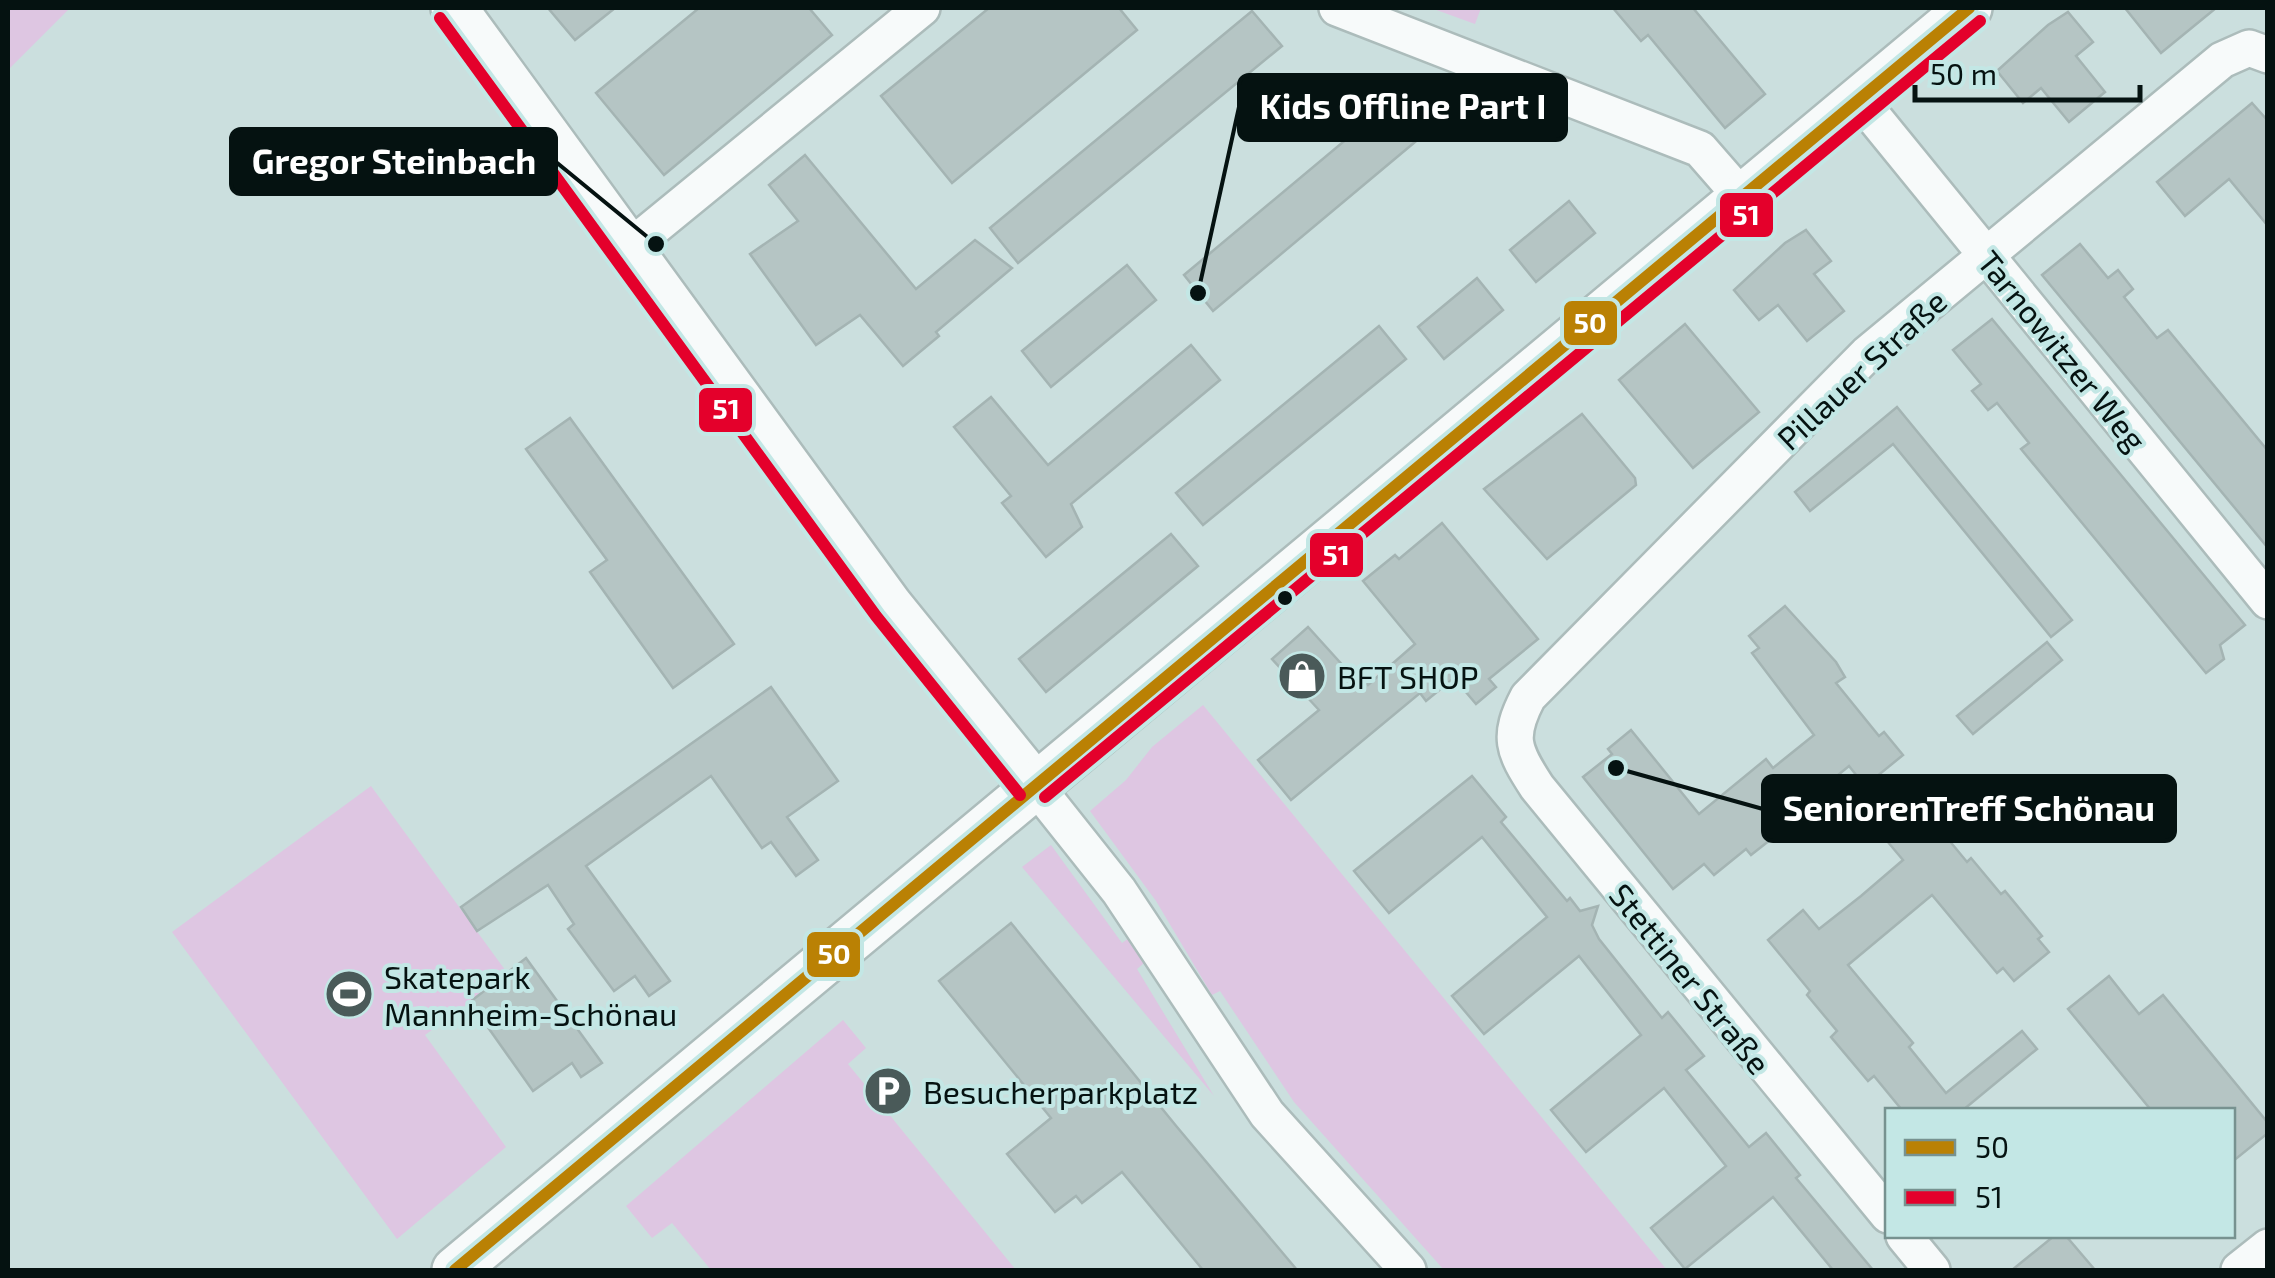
<svg xmlns="http://www.w3.org/2000/svg" width="2275" height="1278" font-family="'Exo 2',sans-serif">
	<style>
		.green { fill: #dec6e2 }
		.building { fill: #b5c5c4; stroke: #a4b4b3; stroke-width: 2.5 }
		.lines { fill: none; stroke-linecap: round; stroke-linejoin: round }
		.minor-casing { stroke: #acbcbb; stroke-width: 40 }
		.tertiary-casing { stroke: #acbcbb; stroke-width: 50 }
		.minor { stroke: #f7fafa; stroke-width: 35 }
		.tertiary { stroke: #f7fafa; stroke-width: 45 }
		.bus-1-casing { stroke: #c3e7e5; stroke-width: 20 }
		.bus-2-casing { stroke: #c3e7e5; stroke-width: 20 }
		.bus-1 { stroke: #ba8104; stroke-width: 12 }
		.bus-2 { stroke: #e4002b; stroke-width: 12 }
		.bus-dot { fill: #051211; stroke: #c3e7e5; stroke-width: 4 }
		.labels { text-anchor: middle; dominant-baseline: central; stroke-width: 8; stroke-linejoin: round; paint-order: stroke }
		.street-label { font-size: 32px; fill: #051211; stroke: #c3e7e5 }
		.poi-label { font-size: 32px; fill: #051211; stroke: #c3e7e5; text-anchor: start }
		.leader { fill: none; stroke: #051211; stroke-width: 4 }
		.callout-dot { fill: #051211; stroke: #c3e7e5; stroke-width: 4 }
		.callout { fill: #051211; stroke: #051211; stroke-width: 4 }
		.callout-label { font-size: 35px; text-anchor: middle; font-weight: bold; fill: #fff }
		.line-badge { stroke: #c3e7e5; stroke-width: 4 }
		.badge-label { font-size: 28px; text-anchor: middle; font-weight: bold; fill: #fff }
	</style>
	<rect width="100%" height="100%" fill="#cbdfde"/>
	<g class="green">
		<polygon points="8,8 70,8 8,70"/>
		<polygon points="1431,8 1481,8 1475,24"/>
		<polygon points="1203,705 1667,1270 1444,1270 1294,1102 1220,991 1212,995 1156,901 1090,811 1126,780 1152,747"/>
		<polygon points="371,786 508,974 425,1035 506,1147 397,1239 172,932"/>
		<polygon points="1051,845 1122,943 1129,938 1144,963 1137,969 1214,1096 1022,867"/>
		<polygon points="843,1020 866,1048 848,1064 1016,1270 711,1270 672,1223 652,1238 626,1206"/>
	</g>
	<g class="building">
		<polygon points="548,8 615,8 575,40"/>
		<polygon points="699,8 809,8 832,35 664,175 596,93"/>
		<polygon points="989,8 1119,8 1137,30 952,183 881,96"/>
		<polygon points="1613,8 1693,8 1765,94 1725,128 1648,35 1641,41"/>
		<polygon points="2125,8 2216,8 2161,53"/>
		<polygon points="1252,11 1282,46 1018,263 990,228"/>
		<polygon points="2068,12 2093,42 2076,56 2105,92 2069,122 2041,88 2023,103 1997,71 2048,25"/>
		<polygon points="1422,76 1452,111 1213,311 1184,275"/>
		<polygon points="2252,103 2268,121 2268,226 2229,179 2185,216 2157,182"/>
		<polygon points="805,155 916,289 975,240 1012,268 936,332 939,336 903,366 860,315 816,345 750,254 798,221 769,185"/>
		<polygon points="1569,201 1595,233 1536,282 1510,250"/>
		<polygon points="1806,230 1831,261 1814,274 1844,311 1807,341 1778,305 1759,320 1734,290 1785,243"/>
		<polygon points="2080,244 2108,278 2118,270 2133,289 2124,297 2157,338 2168,330 2268,451 2268,548 2042,275"/>
		<polygon points="1127,265 1156,300 1051,387 1022,351"/>
		<polygon points="1477,278 1503,310 1444,359 1418,327"/>
		<polygon points="1992,319 2245,625 2220,645 2224,659 2206,673 2021,449 2029,443 1997,403 1988,410 1972,391 1981,384 1953,350"/>
		<polygon points="1685,324 1759,412 1693,468 1619,380"/>
		<polygon points="1379,326 1406,359 1203,525 1176,493"/>
		<polygon points="1191,345 1220,380 1071,504 1082,527 1046,557 1002,503 1011,496 954,427 991,397 1048,465"/>
		<polygon points="1897,407 2072,620 2051,637 1893,444 1810,511 1795,492"/>
		<polygon points="1582,414 1635,478 1636,485 1547,559 1484,489"/>
		<polygon points="570,418 734,644 673,688 590,572 607,560 526,449"/>
		<polygon points="1442,523 1538,639 1489,679 1496,687 1476,704 1454,678 1426,701 1420,693 1291,800 1258,760 1319,710 1272,659 1308,627 1356,680 1360,676 1368,685 1415,644 1363,581 1395,555 1399,559"/>
		<polygon points="1171,534 1198,566 1046,692 1019,659"/>
		<polygon points="1785,606 1836,662 1845,677 1836,683 1879,736 1884,732 1903,755 1865,786 1849,766 1793,812 1798,818 1751,855 1746,849 1714,875 1704,864 1673,889 1583,777 1612,754 1608,749 1631,730 1699,814 1766,759 1773,768 1814,735 1752,653 1759,648 1749,636"/>
		<polygon points="2047,642 2062,660 1973,734 1957,716"/>
		<polygon points="771,687 838,781 787,817 818,860 796,876 771,842 762,848 711,776 586,866 670,981 649,996 635,976 614,991 568,929 574,924 548,885 477,931 461,907"/>
		<polygon points="1472,776 1506,817 1501,822 1567,901 1570,898 1580,911 1598,906 1592,925 1599,939 1662,1018 1668,1012 1704,1056 1686,1070 1749,1147 1766,1133 1800,1175 1796,1178 1873,1270 1833,1270 1773,1197 1685,1269 1651,1228 1726,1166 1664,1088 1586,1152 1551,1110 1641,1035 1579,956 1484,1034 1452,996 1547,917 1482,837 1389,913 1354,871"/>
		<polygon points="1924,810 1967,862 1971,858 2001,894 2005,891 2042,936 2038,939 2049,952 2014,981 2003,968 1997,973 1932,895 1848,965 1913,1043 1909,1047 1946,1093 2022,1031 2037,1049 1963,1110 1902,1110 1874,1076 1868,1081 1831,1037 1837,1031 1807,995 1810,991 1768,940 1803,910 1819,929 1861,896 1903,860 1887,841"/>
		<polygon points="1011,923 1177,1127 1297,1270 1203,1270 1122,1172 1082,1203 1076,1196 1055,1212 1007,1154 1051,1118 939,981"/>
		<polygon points="526,958 602,1063 581,1077 572,1063 533,1091 470,1002"/>
		<polygon points="2109,976 2139,1014 2163,995 2268,1123 2268,1133 2232,1162 2232,1110 2151,1110 2068,1009"/>
		<polygon points="2054,1236 2066,1236 2095,1270 2012,1270"/>
	</g>
	<g class="lines">
		<g class="minor-casing">
			<g id="minor">
				<polyline points="1337,8 1700,149 1741,196"/>
				<polyline points="1859,99 2268,601"/>
				<polyline points="630,247 922,8"/>
				<polyline points="1034,784 1119,891 1267,1114 1408,1270"/>
				<path d="M1888,1215l-351,-428c-24,-37 -30,-50 -9,-90l339,-343 355,-294 27,-12 19,7"/>
				<polyline points="1904,1236 1932,1270"/>
				<polyline points="2239,1270 2268,1247"/>
			</g>
		</g>
		<g class="tertiary-casing">
			<g id="tertiary">
				<polyline points="454,8 890,606 1034,784"/>
				<polyline points="455,1270 1969,8"/>
			</g>
		</g>
		<use href="#minor" class="minor"/>
		<use href="#tertiary" class="tertiary"/>
		<g class="bus-1-casing">
			<polyline id="bus-1" points="455,1270 1969,8"/>
		</g>
		<g class="bus-2-casing">
			<g id="bus-2">
				<polyline points="440,18 876,616 1020,795"/>
				<polyline points="1045,797 1980,21"/>
			</g>
		</g>
		<use href="#bus-1" class="bus-1"/>
		<use href="#bus-2" class="bus-2"/>
	</g>
	<defs>
		<g id="shop-disc" transform="scale(2.5)"><circle r="9.5" fill="#4a5a59" stroke="#c3e7e5"/><path d="M-5-2.5h2.3a2.7 3.5 0 0 1 5.4 0H5L5.5 6h-11ZM-1.5-2.5h3a1.5 2.3 0 0 0-3 0Z" fill="#fff"/></g>
		<g id="stadium-disc" transform="scale(2.5)"><circle r="9.5" fill="#4a5a59" stroke="#c3e7e5"/><path d="M0-5a6.5 5 0 1 0 0 10a6.5 5 0 1 0 0-10ZM-3.5-1.8h7v3.6h-7Z" fill="#fff"/></g>
		<g id="parking-disc" transform="scale(2.5)"><circle r="9.5" fill="#4a5a59" stroke="#c3e7e5"/><path d="M-3.5-5.5H1a3.5 3.5 0 0 1 0 7H-1V5.5H-3.5ZM-1-3.4V-.6H.8a1.4 1.4 0 0 0 0-2.8Z" fill="#fff"/></g>
	</defs>
	<g fill-rule="evenodd">
		<use href="#shop-disc" x="1302" y="676"/>
		<use href="#stadium-disc" x="349" y="994"/>
		<use href="#parking-disc" x="888" y="1091"/>
	</g>
	<circle class="bus-dot" cx="1285" cy="598" r="9"/>
	<g class="labels">
		<g class="street-label">
			<text transform="translate(2063 350) rotate(51)">Tarnowitzer Weg</text>
			<text transform="translate(1861 369) rotate(-43)">Pillauer Straße</text>
			<text transform="translate(1691 978) rotate(51)">Stettiner Straße</text>
		</g>
		<g class="poi-label">
			<text x="1337" y="676">BFT SHOP</text>
			<text x="384" y="976">Skatepark<tspan x="384" dy="37">Mannheim-Schönau</tspan></text>
			<text x="923" y="1091">Besucherparkplatz</text>
		</g>
	</g>
	<path class="leader" d="M1198 293L1239 107M656 244L556 162M1616 768L1763 809"/>
	<g class="callout-dot">
		<circle cx="1198" cy="293" r="10"/>
		<circle cx="656" cy="244" r="10"/>
		<circle cx="1616" cy="768" r="10"/>
	</g>
	<g class="callout">
		<rect x="1239" y="75" width="327" height="65" rx="10"/>
		<rect x="231" y="129" width="325" height="65" rx="10"/>
		<rect x="1763" y="776" width="412" height="65" rx="10"/>
	</g>
	<g class="callout-label">
		<text x="1403" y="119">Kids Offline Part I</text>
		<text x="394" y="174">Gregor Steinbach</text>
		<text x="1969" y="821">SeniorenTreff Schönau</text>
	</g>
	<g class="line-badge">
		<rect x="1718" y="191" width="57" height="48" rx="10" fill="#e4002b"/>
		<rect x="1562" y="299" width="57" height="48" rx="10" fill="#ba8104"/>
		<rect x="697" y="386" width="57" height="48" rx="10" fill="#e4002b"/>
		<rect x="1308" y="531" width="57" height="48" rx="10" fill="#e4002b"/>
		<rect x="805" y="930" width="57" height="49" rx="10" fill="#ba8104"/>
	</g>
	<g class="badge-label">
		<text x="1746" y="225">51</text>
		<text x="1590" y="333">50</text>
		<text x="726" y="419">51</text>
		<text x="1336" y="565">51</text>
		<text x="834" y="964">50</text>
	</g>
	<rect width="2275" height="1278" fill="none" stroke="#051211" stroke-width="20"/>
	<rect x="1885" y="1108" width="350" height="130" fill="#c3e7e5" stroke="#779290" stroke-width="2.5"/>
	<rect x="1905" y="1140" width="50" height="15" fill="#ba8104" stroke="#779290" stroke-width="2.5"/>
	<text x="1975" y="1158" font-size="30" fill="#051211">50</text>
	<rect x="1905" y="1190" width="50" height="15" fill="#e4002b" stroke="#779290" stroke-width="2.5"/>
	<text x="1975" y="1208" font-size="30" fill="#051211">51</text>
	<path d="M1915 85v15h225v-15" fill="none" stroke="#051211" stroke-width="5"/>
	<text x="1930" y="85" font-size="30" fill="#051211" stroke="#c3e7e5" stroke-width="8" paint-order="stroke">50 m</text>
</svg>
